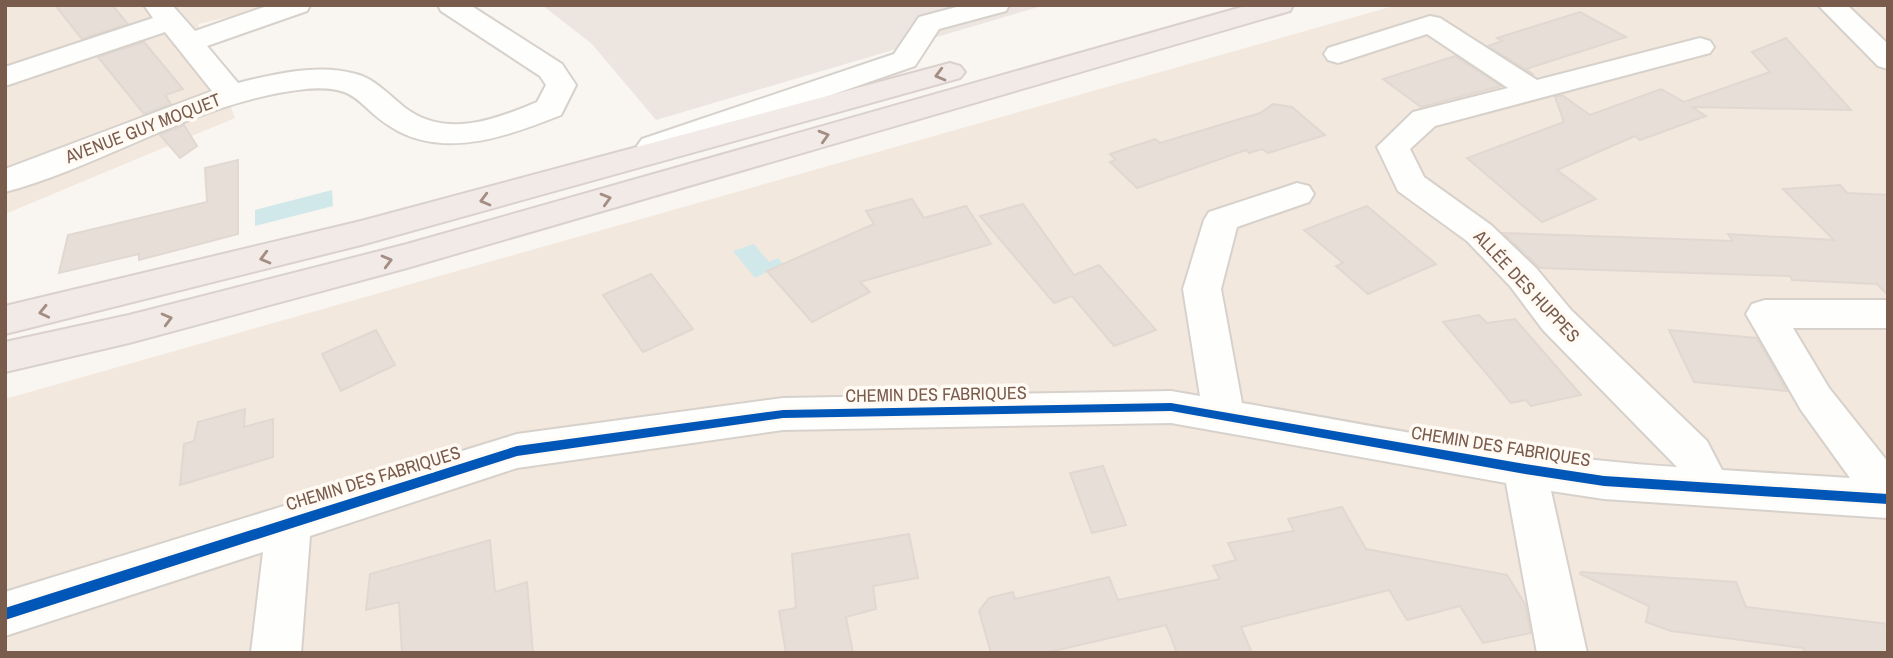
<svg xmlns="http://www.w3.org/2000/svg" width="1893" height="658" font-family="'Archivo Narrow',sans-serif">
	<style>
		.residential { fill: #f2e8de }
		.industrial { fill: #ede5e0 }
		.water { fill: #d0e8ea }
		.building { fill: #e6ded7; stroke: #e2d8d2; stroke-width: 2 }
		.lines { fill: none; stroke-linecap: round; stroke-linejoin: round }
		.minor-casing { stroke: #d7d1cb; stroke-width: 4 }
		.highway-casing { stroke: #dad1cc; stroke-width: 4 }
		.minor { fill: #fefefd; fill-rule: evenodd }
		.highway { fill: #f2eae7; fill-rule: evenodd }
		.cycleway-casing { stroke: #fffaf3; stroke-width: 5 }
		.cycleway { fill: #0057b8; fill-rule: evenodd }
		.oneway { stroke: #a48e83 }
		.labels { text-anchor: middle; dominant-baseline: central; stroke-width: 7; stroke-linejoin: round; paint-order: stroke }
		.street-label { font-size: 18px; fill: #7a5c4d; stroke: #fffaf3 }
	</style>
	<rect width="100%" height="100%" fill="#f9f5f0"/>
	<g class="residential">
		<polygon points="5,5 281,5 198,24 235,118 5,214"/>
		<polygon points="1397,5 1888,5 1888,653 5,653 5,399"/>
	</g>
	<polygon class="industrial" points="542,5 1045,5 656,120 592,44"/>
	<g class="water">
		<polygon points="332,190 333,206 255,226 255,210"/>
		<polygon points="754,244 769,262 778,258 783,264 755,278 733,251"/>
	</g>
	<g class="building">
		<polygon points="55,5 112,5 128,24 82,39"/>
		<polygon points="1580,12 1626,37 1526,69 1534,75 1488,46 1502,41 1497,38"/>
		<polygon points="1786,38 1851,110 1692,107 1706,116 1640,140 1635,136 1557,170 1596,199 1542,222 1467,158 1564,122 1555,97 1562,95 1590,115 1661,89 1684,102 1770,72 1752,52"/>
		<polygon points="144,42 183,89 165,95 171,104 144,114 98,57"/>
		<polygon points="1455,56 1501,86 1421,107 1383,79"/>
		<polygon points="1273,104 1292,107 1325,135 1268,153 1262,149 1249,153 1246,150 1137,188 1110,162 1116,160 1110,154 1155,139 1160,143 1260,113"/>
		<polygon points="184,125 197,146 180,158 160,135"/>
		<polygon points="238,160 238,234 139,260 139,254 59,273 68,235 207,202 205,168"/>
		<polygon points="1840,185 1847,193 1888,195 1888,295 1877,284 1792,280 1790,276 1540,268 1503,233 1733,241 1728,234 1834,240 1783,189"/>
		<polygon points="912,199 924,218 966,206 991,244 860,282 870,292 812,322 767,271 874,224 866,211"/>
		<polygon points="1023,204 1074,275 1099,265 1156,330 1114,346 1072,296 1054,303 980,216"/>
		<polygon points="1367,206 1436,264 1368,294 1336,266 1343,263 1304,230"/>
		<polygon points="651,274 693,329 643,352 603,295"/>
		<polygon points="1479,315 1487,323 1515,319 1581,395 1531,406 1526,400 1511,403 1443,322"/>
		<polygon points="376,330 395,365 341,391 322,354"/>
		<polygon points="1669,330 1757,338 1787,391 1694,382"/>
		<polygon points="245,409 244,427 273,419 273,457 180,485 184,444 194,441 198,422"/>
		<polygon points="1103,466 1126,525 1092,533 1070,473"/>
		<polygon points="1342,507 1366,549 1507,575 1525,604 1531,633 1483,643 1460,606 1407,620 1389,590 1241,627 1252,653 1177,653 1166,625 1045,653 991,653 979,611 989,598 1013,592 1015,599 1109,577 1118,600 1220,579 1213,566 1236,560 1228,543 1294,531 1288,519"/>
		<polygon points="909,534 918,578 873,586 876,609 846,617 853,653 786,653 779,611 796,608 792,554"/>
		<polygon points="490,540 495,592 527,582 533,653 402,653 399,602 366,610 370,574"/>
		<polygon points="1581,572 1736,582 1746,607 1888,624 1888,653 1806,653 1803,648 1671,631 1646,622 1649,606 1580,574"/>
	</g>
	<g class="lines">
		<g class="minor-casing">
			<g id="minor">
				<path d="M144,5h28l23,26 75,-26h40l-3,6 -100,35 31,37c36,-9 81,-20 118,-9 19,5 33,21 48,33 41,32 91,13 133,-5l9,-17 -6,-9 -99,-65 -3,-6h32l92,59 14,21 -15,30c-50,20 -112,43 -163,16 -42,-22 -35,-47 -92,-42 -107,11 -199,76 -301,103v-23l207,-78 -47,-59 -160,54v-19l148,-49z"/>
				<polygon points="964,5 1009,5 1006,11 939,29 915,66 664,153 653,156 642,153 637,146 642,139 894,54 919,17"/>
				<polygon points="1818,5 1847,5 1888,44 1888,69 1878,66"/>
				<path d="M1430,16l10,2 97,62 163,-42 10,3 4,6 -4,6 -275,73 -25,23 14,28 67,48 45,43 35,42 136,131 15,29 128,8 -49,-68 -55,-96 6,-10 13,-4h123v28h-95l36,60 59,74v56l-284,-19 -53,-8 36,162h-50l-31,-170 -335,-60 -388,7 -266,38 -207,68 -9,117h-50l12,-101 -258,84v-44l512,-158 266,-36 388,-7 29,5 -17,-107 21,-69 5,-8 88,-29 12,3 5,8 -5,8 -72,25 -16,62 21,114c145,25 289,55 435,64l-134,-137 -33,-44 -43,-45 -69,-50 -21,-44 36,-35 95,-24 -81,-54 -89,29 -10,-3 -4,-6 4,-6z"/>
			</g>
		</g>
		<g class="highway-casing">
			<g id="highway">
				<polygon points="1249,5 1293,5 1290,11 407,268 129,343 5,372 5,342 129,315 407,244"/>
				<polygon points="950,63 960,66 965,72 960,78 361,245 5,334 5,306 361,221"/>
			</g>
		</g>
		<use href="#minor" class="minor"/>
		<use href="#highway" class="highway"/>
		<g class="cycleway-casing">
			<polygon id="cycleway" points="1171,403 1525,464 1604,476 1888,494 1888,504 1604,486 1525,474 1171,411 783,418 517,456 5,620 5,608 517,446 783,410"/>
		</g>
		<use href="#cycleway" class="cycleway"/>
	</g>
	<defs><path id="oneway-chevron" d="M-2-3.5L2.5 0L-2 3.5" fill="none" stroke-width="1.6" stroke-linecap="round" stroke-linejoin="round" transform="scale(1.75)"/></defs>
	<g class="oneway">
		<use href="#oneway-chevron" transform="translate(940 75) rotate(165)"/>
		<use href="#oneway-chevron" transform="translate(824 136) rotate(-16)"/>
		<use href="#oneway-chevron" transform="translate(606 199) rotate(-16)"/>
		<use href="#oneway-chevron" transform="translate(485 200) rotate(165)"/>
		<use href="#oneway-chevron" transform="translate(265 258) rotate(165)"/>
		<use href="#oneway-chevron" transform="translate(387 261) rotate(-15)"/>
		<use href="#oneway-chevron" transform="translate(44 312) rotate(167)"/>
		<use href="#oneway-chevron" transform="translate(167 319) rotate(-15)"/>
	</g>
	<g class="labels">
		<g class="street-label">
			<text transform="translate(143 128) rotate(-21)">AVENUE GUY MOQUET</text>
			<text transform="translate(1527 286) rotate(47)">ALLÉE DES HUPPES</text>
			<text transform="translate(936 394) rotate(-1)">CHEMIN DES FABRIQUES</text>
			<text transform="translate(1501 446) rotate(9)">CHEMIN DES FABRIQUES</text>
			<text transform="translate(373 478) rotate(-17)">CHEMIN DES FABRIQUES</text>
		</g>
	</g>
	<rect width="1893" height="658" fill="none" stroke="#7a5c4d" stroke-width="14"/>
</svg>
